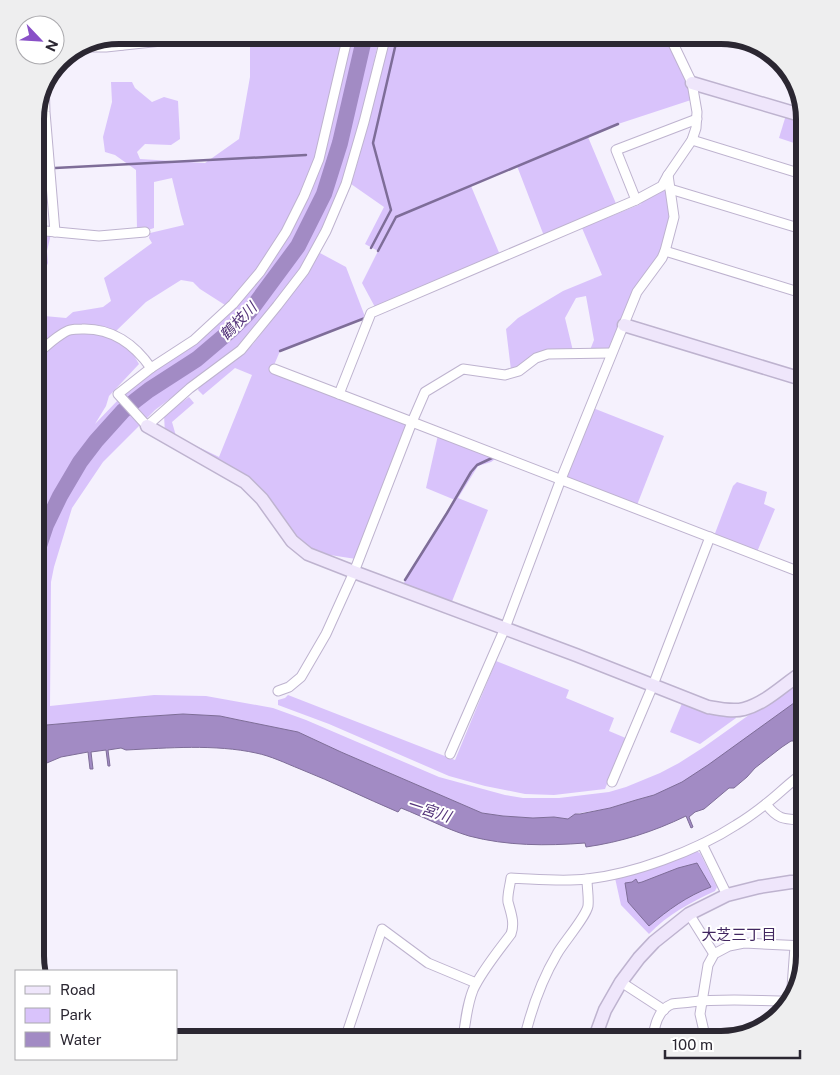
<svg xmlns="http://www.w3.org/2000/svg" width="840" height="1075" font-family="'Public Sans','Noto Sans JP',sans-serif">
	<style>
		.green { fill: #d9c3fb }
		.water { fill: #a28bc4; stroke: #7e6d98 }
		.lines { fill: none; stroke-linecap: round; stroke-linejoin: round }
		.stream { stroke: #7e6d98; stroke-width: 2.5 }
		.river { stroke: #a28bc4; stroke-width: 16 }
		.street-casing { stroke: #beb3cf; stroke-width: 11 }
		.secondary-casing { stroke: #beb3cf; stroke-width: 15 }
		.street { stroke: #fff; stroke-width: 9 }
		.secondary { stroke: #efe6fb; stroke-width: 12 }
		.labels { text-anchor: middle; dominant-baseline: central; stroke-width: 4; stroke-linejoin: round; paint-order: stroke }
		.water-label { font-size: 15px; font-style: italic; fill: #54347a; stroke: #fff }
		.neighbourhood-label { font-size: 15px; fill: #412660; stroke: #fff }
		.rim { fill: none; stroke: #2b2732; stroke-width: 6 }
	</style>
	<rect width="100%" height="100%" fill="#f5f1fd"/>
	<g class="green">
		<polygon points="250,35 345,35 316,160 284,231 256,272 234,299 225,305 200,289 193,282 181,280 146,302 116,331 98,325 76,324 49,338 35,348 35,232 51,234 47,251 48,263 45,270 44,316 66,318 73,312 103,307 111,301 104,278 152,243 149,238 150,233 184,225 181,215 172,178 154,182 154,228 145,231 137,230 136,170 115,155 105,152 103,137 112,102 111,82 132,82 135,88 152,102 164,97 178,101 180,139 171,145 145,144 137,152 140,159 205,163 239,139 250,77"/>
		<polygon points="350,35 362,35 337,145 324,185 296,246 278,272 244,314 222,336 197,357 148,387 131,402 124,394 231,308 300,209"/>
		<path d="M368,35h12l-20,88 -24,78 -29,57 -17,26 -52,64 -83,62 -9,9 -12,-14c33,-23 69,-43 98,-71 40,-39 72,-87 94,-138 3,-9 6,-19 9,-28 14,-44 23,-89 33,-133z"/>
		<polygon points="387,35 666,35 687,81 691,100 618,124 588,137 617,206 544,236 517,166 471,186 500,255 376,309 362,283 378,251 365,244 384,207 351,184 358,161"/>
		<polygon points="786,115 805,121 805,131 800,145 779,138"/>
		<polygon points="661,189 667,191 671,217 664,243 609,351 590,350 594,340 586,296 576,298 565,318 573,351 544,353 519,367 511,370 506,329 518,318 563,291 602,275 582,228 641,204 642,200"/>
		<polygon points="320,253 346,267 364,314 365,318 280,351 272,370 408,424 356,559 330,555 303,545 262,494 165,434 164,415 189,397 194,403 172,422 176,436 219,457 252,375 235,368 203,395 198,390 200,384 236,358 253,344 287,300"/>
		<path d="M86,330l34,11 13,13 6,10 -30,32 -3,10 -11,18 23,-24 6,7c-10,11 -22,22 -32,34 -24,29 -45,72 -57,108v-191c18,-13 28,-25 51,-28z"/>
		<polygon points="593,408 664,436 637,505 566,478"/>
		<path d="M127,410l13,15 -37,37 -31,46 -18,59 -3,15 -1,124 104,-11 52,1 67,12 33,12 133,57 66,18 18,3h36l50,-6 17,-5 34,-14 19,-10 25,-16 101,-72v20l-86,63 -26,18 -23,13 -16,6 -18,5 -26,8 -35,6 -7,5 -14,-2 -21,1 -30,-2 -21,-3 -141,-61 -43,-20 -78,-16 -37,-2 -45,3 -103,9c0,-34 0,-68 0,-103 0,-20 -1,-41 2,-61 1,-11 6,-22 10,-32 18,-47 46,-83 80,-120z"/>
		<polygon points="438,435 498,457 491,462 478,466 458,498 488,510 451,604 402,586 455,500 426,488"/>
		<polygon points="737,482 767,492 764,504 775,509 757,552 714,536 733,486"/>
		<polygon points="496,661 569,690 566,698 614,718 609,731 628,739 615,764 605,789 554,795 525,794 485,786 449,776 329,724 278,705 278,700 285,698 288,695 455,760"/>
		<polygon points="683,701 735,716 736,718 700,744 670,732"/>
		<path d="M696,851l4,2 17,34 -2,4c-24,11 -48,24 -66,43l-28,-29 -6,-27z"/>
	</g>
	<g class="water">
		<path d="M805,695v39l-10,7h-4l-9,6 -27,21 -8,9 -13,11h-5l-25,21 -9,3 -6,5 4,10 -2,1 -5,-12c-33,16 -65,26 -100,31l-1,-4c-39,3 -78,3 -116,-7 -23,-7 -45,-19 -68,-28l-3,4c-33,-14 -65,-30 -98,-43 -15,-6 -29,-13 -44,-16 -41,-9 -88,-5 -130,-3l-5,-2 -13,2 2,16h-2l-2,-16 -15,2 2,17h-3l-2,-17 -27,5 -26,11v-42l103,-9 45,-3 37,2 19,4 59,12 43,20 141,61 21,3 30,2 21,-1 14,2 7,-5h5l30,-6 26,-8 18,-5 28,-13 26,-17z"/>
		<path d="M697,863l14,24c-24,9 -43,23 -62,39l-21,-24 -3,-19 7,-1 4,-3 2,4 4,-1 36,-14z"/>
	</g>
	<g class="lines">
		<g class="stream">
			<polyline points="55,168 306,155"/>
			<polyline points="35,169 44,169"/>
			<polyline points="371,248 391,210 373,143 396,43 414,35"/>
			<polyline points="378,251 396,217 618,124"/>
			<polyline points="280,351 365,318"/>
			<polyline points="405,580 447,513 471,472 477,465 492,458"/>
		</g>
		<polyline class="river" points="35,558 46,525 60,496 80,462 96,441 123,411 136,400 149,390 197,359 230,331 250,311 298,246 324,194 340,143 365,35"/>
		<g class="street-casing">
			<g id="street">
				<polyline points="120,35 122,45"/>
				<polyline points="348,35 319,159 304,196 286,232 260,272 233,304 194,340 151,368 118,394 147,426 190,388 241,350 277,306 304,271 326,231 346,184 364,122 386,35"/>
				<polyline points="88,47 106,47 217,35"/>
				<polyline points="44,82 45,112 55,232"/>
				<polyline points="692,140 805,175"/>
				<polyline points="670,189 805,230"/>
				<polyline points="636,200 616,150 697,119"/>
				<polyline points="35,230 99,236 145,232"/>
				<polyline points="665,251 805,294"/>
				<path d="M35,355c10,-7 24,-22 35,-25 4,-1 9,-1 12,-1 30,-1 53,16 69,39"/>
				<polyline points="274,369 412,422 805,574"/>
				<polyline points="797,377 805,350"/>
				<polyline points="339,394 371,313 636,200 662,186 668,175 692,140 696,128 697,112 692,83 669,35"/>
				<polyline points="278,691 289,687 301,677 326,634 354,572 412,422 425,392 463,369 505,375 519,371 536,358 548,354 611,353"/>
				<polyline points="450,754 505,628 561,479 637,292 662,258 665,251 674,217 668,175"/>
				<polyline points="612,782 653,685 710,537"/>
				<path d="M766,804c13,17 19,15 39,16"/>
				<polyline points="702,844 727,895"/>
				<polyline points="689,914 714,954"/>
				<polyline points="621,982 664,1010"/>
				<polyline points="346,1036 382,929 428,963 476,983"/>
				<polyline points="263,1040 298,1037 378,1035 414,1035 445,1040"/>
				<path d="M463,1040c2,-17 4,-35 10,-50 8,-18 26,-40 38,-56 4,-11 0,-21 -3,-32 -1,-7 2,-16 3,-24 25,1 51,4 76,1 46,-5 109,-28 149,-54 10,-6 21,-14 31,-22 13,-10 24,-22 38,-31"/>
				<path d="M524,1040c7,-30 17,-59 33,-86 6,-11 29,-37 31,-48 1,-8 -1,-18 -1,-27"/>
				<path d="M653,1040c1,-13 4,-30 19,-36 5,-1 13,-1 19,-2 33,-4 67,-1 100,-1l4,-55"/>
				<polyline points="706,1040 700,1014 708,965 714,954 729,946 744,943 805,946"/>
			</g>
		</g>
		<g class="secondary-casing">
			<g id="secondary">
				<polyline points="692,83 804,116"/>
				<polyline points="624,325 805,380"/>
				<path d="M147,426l98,56 17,17 30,42 16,13 46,18 222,83 132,52c11,2 25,5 36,2 23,-6 41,-26 61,-38"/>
				<polyline points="594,1040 605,1010 621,982 639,958 654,942 689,914 727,895 759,887 791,882 805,882"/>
			</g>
		</g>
		<use href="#street" class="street"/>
		<use href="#secondary" class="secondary"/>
	</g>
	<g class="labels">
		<g class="water-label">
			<text transform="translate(238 321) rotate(-46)">鶴枝川</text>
			<text transform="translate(429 810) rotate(18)">一宮川</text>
		</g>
		<g class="neighbourhood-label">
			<text x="739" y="934">大芝三丁目</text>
		</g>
	</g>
	<path d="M0 0H840V1075H0ZM119 44H721A75 75 0 0 1 796 119V956A75 75 0 0 1 721 1031H119A75 75 0 0 1 44 956V119A75 75 0 0 1 119 44Z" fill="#eeeeef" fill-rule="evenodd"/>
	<path class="rim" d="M119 44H721A75 75 0 0 1 796 119V956A75 75 0 0 1 721 1031H119A75 75 0 0 1 44 956V119A75 75 0 0 1 119 44Z"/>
	<rect x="15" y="970" width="162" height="90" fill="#ffffff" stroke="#aaa9ad"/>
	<rect x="25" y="986" width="25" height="8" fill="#efe6fb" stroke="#aaa9ad"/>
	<text x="60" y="995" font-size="15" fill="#2b2732">Road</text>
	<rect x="25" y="1008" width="25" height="15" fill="#d9c3fb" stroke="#aaa9ad"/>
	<text x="60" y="1020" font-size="15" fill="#2b2732">Park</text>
	<rect x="25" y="1032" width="25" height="15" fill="#a28bc4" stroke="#aaa9ad"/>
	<text x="60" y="1045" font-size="15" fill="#2b2732">Water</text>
	<g transform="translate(40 40) rotate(115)"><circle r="24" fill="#ffffff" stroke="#aaa9ad"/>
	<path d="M0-4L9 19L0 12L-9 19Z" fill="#8950c7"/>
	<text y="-8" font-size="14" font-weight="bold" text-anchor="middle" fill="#2b2732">N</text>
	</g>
	<path d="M665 1050v8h135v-8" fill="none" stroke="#2b2732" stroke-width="2.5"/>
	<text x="672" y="1050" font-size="15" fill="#2b2732" stroke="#ffffff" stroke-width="4" paint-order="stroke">100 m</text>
</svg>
